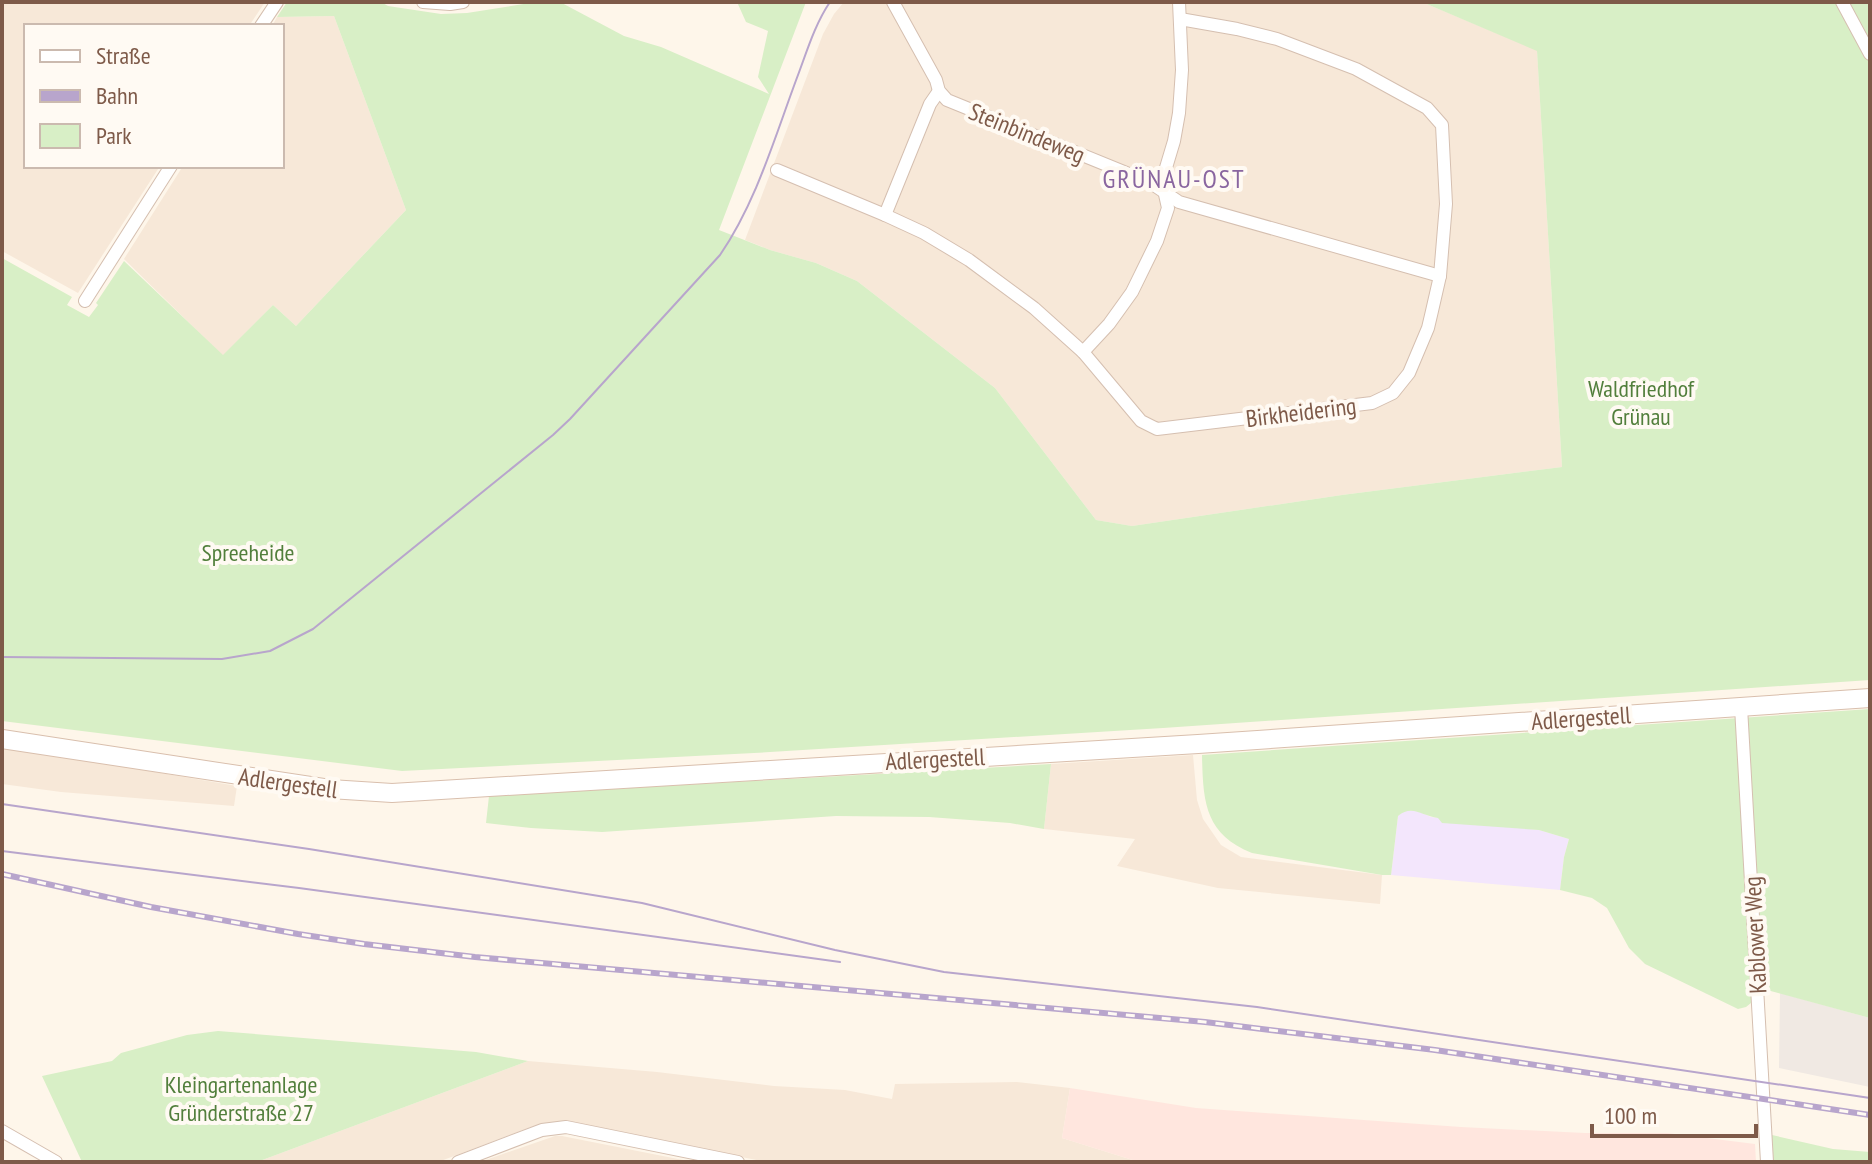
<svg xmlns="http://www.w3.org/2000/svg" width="1872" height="1164" font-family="'PT Sans Narrow',sans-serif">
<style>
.residential{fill:#f7e8d8}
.commercial{fill:#ffe6de}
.industrial{fill:#f0e9e3}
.education{fill:#f3e6fc}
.green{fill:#d8efc6}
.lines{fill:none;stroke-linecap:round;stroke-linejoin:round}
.minor-casing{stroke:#d5bfb0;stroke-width:14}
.secondary-casing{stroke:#d9bfad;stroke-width:20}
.minor{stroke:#fff;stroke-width:12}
.secondary{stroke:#fff;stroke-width:18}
.tram{stroke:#b8a5cc;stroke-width:2}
.rail-casing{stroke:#b8a5cc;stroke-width:6}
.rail{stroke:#fffaf3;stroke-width:3;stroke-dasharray:9;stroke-linecap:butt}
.labels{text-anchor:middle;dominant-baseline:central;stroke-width:8;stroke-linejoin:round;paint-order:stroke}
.street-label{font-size:24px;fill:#7e5a49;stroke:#fffaf3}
.park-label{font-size:24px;fill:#527f3c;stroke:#fffaf3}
.neighbourhood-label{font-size:26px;letter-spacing:2px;fill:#8a66a0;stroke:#fffaf3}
</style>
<rect width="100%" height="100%" fill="#fef6ea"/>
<g class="residential">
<polygon points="2,2 265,2 249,26 26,26 26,166 160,166 78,293 2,251"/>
<polygon points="844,2 1422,2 1537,50 1562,467 1342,495 1132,526 1096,520 995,388 857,281 816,263 770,250 745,240 823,34 834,14"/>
<polygon points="334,16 406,210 296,326 273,305 223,356 124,259 183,166 282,166 282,26 272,26 277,17"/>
<polygon points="2,746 237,786 234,806 61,792 2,784"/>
<polygon points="1193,755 1197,800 1203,819 1221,845 1241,857 1382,875 1380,904 1218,888 1117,866 1135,839 1044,829 1051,764"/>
<polygon points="528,1061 657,1072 774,1086 845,1090 892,1099 895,1084 1017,1082 1070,1088 1062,1138 1139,1162 767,1162 561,1121 531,1127 438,1162 257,1162"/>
<polygon points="555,1136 562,1136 693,1162 480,1162"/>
</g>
<polygon class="commercial" points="1070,1088 1196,1108 1461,1127 1585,1133 1667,1133 1755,1144 1756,1162 1139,1162 1062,1138"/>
<polygon class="industrial" points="1780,993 1870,1018 1870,1087 1779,1068"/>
<polygon class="education" points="1417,810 1431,817 1539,830 1569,839 1564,857 1560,890 1391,875 1398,816 1404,811"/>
<g class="green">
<polygon points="287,2 381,2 388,6 441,14 467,13 536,2 560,2 624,36 661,47 769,94 758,77 768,31 746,22 737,2 806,2 719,230 770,250 816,263 857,281 995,388 1096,520 1132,526 1342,495 1562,467 1537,51 1422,2 1870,2 1870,680 1163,728 754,753 402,771 2,721 2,258 72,297 67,305 89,317 98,305 96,303 124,261 223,355 273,305 296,326 406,210 334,16 277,17"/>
<path d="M1870,709V1018L1767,990L1746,1007L1738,1009L1645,964L1629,948L1607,908L1592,898L1560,890L1564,857L1569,839L1539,830L1442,823L1438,818C1422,816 1412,804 1398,816L1391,875H1382L1252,853C1204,834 1203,800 1202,755Z"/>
<polygon points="1051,764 1044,829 1010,823 929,817 836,816 602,832 531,828 486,823 489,796"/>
<polygon points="218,1031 476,1052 528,1061 257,1162 82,1162 42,1076 112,1061 121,1053 187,1035"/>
<polygon points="1772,1135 1833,1149 1870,1152 1870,1162 1773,1162"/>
</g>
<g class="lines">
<g class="minor-casing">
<g id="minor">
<polyline points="423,2 450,4 463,2"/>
<polyline points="893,2 936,80 939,91 947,100 1151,183 1179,202 1440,276"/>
<polyline points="1842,2 1870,54"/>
<polyline points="261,26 277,2"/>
<polyline points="777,170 885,215 924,233 969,260 1034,308 1083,352 1141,421 1157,429 1372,403 1393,393 1409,373 1428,328 1432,311 1440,276 1446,204 1442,125 1427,108 1356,69 1277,39 1237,29 1180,19"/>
<polyline points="885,215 930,104 939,91"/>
<polyline points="85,301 171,166"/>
<polyline points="1083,352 1109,324 1132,292 1157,241 1168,208 1162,181 1174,141 1179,113 1182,70 1179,2"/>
<polyline points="1741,707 1767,1162"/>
<polyline points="2,1131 56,1162"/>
<polyline points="458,1162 542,1130 566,1127 738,1162"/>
</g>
</g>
<g class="secondary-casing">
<polyline id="secondary" points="2,739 330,789 392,793 1198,744 1870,698"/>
</g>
<use href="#minor" class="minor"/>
<use href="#secondary" class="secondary"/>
<g class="tram">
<path d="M2,657L222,659L270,651L313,629L553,435L570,419L720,255C757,201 775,136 798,75C807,51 815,24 830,2"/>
<polyline points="2,804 309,849 642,903 835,950 944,972 1257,1007 1870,1098"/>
<polyline points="2,851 299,888 840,962"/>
</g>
<g class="rail-casing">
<polyline id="rail" points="2,874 151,907 298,934 364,944 475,957 1205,1022 1435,1050 1870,1115"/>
</g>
<use href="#rail" class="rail"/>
</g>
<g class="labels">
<g class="street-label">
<text transform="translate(1027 133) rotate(22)">Steinbindeweg</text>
<text transform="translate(1301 412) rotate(-7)">Birkheidering</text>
<text transform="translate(1581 718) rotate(-4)">Adlergestell</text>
<text transform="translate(935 759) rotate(-3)">Adlergestell</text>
<text transform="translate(288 783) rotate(8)">Adlergestell</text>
<text transform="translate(1755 935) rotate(-93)">Kablower Weg</text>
</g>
<g class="park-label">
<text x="1641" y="388">Waldfriedhof<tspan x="1641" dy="28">Grünau</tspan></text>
<text x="248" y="552">Spreeheide</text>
<text x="241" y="1084">Kleingartenanlage<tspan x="241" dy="28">Gründerstraße 27</tspan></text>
</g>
<g class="neighbourhood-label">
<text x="1174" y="178">GRÜNAU-OST</text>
</g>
</g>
<rect width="1872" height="1164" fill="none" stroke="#7e5a49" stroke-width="8"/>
<rect x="24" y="24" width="260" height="144" fill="#fffaf3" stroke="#cbbaaf" stroke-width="2"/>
<rect x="40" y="50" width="40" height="12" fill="#ffffff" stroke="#cbbaaf" stroke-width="2"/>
<text x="96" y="64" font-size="24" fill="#7e5a49">Straße</text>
<rect x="40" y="90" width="40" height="12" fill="#b8a5cc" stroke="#cbbaaf" stroke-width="2"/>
<text x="96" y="104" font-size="24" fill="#7e5a49">Bahn</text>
<rect x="40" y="124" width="40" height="24" fill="#d8efc6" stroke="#cbbaaf" stroke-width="2"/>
<text x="96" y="144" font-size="24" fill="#7e5a49">Park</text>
<path d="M1592 1124v12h164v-12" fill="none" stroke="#7e5a49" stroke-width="4"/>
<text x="1604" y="1124" font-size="24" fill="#7e5a49" stroke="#fffaf3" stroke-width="6" paint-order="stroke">100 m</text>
</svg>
